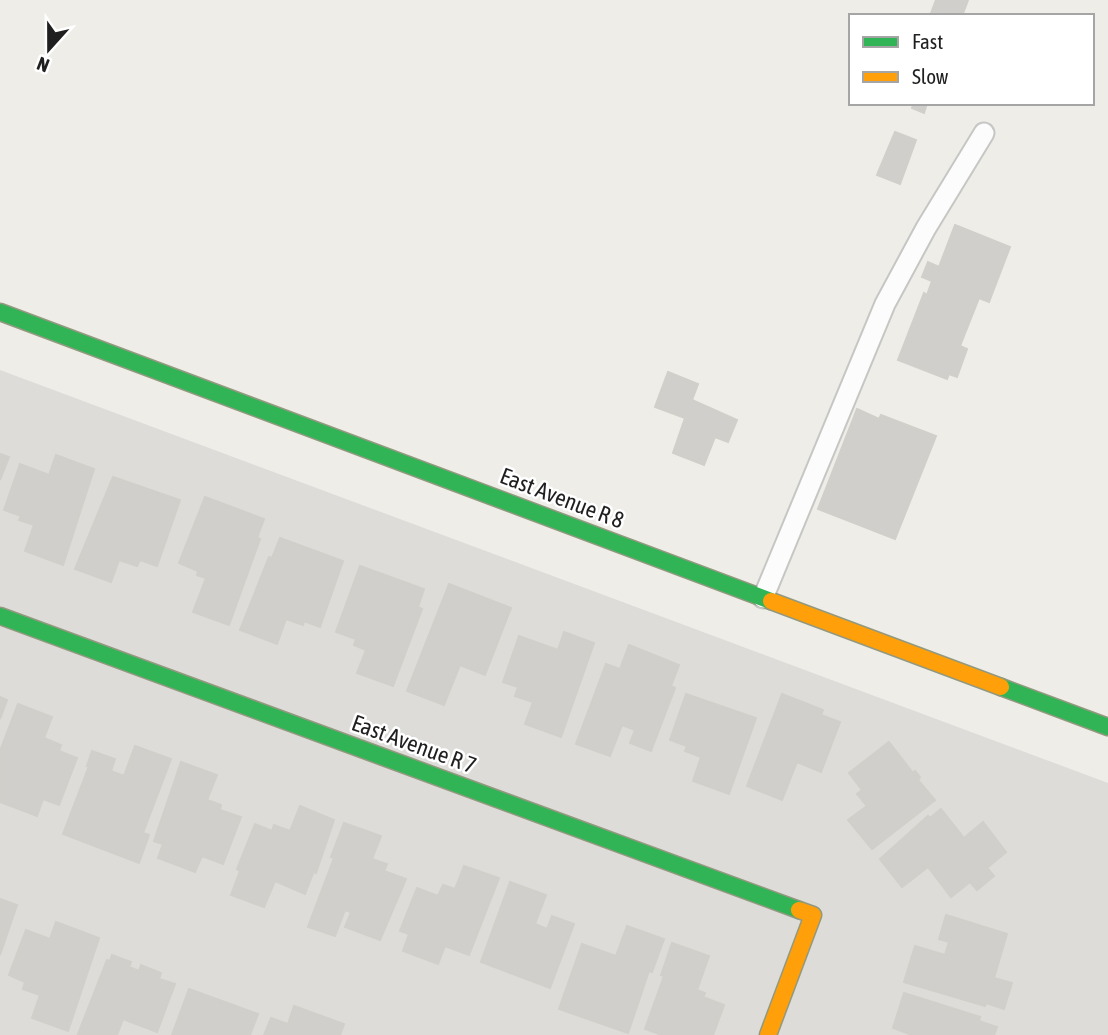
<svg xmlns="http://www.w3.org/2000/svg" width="1108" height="1035" font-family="'Asap Condensed',sans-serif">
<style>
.residential{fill:#dddcd9}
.building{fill:#d0cfcb;stroke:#d1cfc9;stroke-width:2}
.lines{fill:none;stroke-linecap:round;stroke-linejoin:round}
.lane-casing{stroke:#c6c6c4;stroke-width:23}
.fast-casing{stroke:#92997f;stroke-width:19}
.slow-casing{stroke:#92997f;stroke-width:19}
.lane{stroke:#fcfcfc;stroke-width:19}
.fast{stroke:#30b455;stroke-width:16}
.slow{stroke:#ff9f0a;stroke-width:16}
.labels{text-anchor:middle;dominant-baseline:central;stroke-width:5;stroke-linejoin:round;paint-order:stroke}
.street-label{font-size:23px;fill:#1f1f1f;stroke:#fff}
</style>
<rect width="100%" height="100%" fill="#eeede8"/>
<polygon class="residential" points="0,370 1108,783 1108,1035 0,1035"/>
<g class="building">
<polygon points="936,0 968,0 962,16 930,16"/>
<polygon points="914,103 927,103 924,113 912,108"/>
<polygon points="895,132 916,140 900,184 877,175"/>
<polygon points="955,225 1010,247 989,302 979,298 960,346 967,349 957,377 949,374 947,379 898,360 924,293 927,295 932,281 922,277 928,262 939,267"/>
<polygon points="668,372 698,384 692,400 737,420 728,442 715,437 704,465 673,453 685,418 655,407"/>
<polygon points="857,409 879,419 881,415 936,436 895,539 818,509"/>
<polygon points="0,454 9,457 0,480"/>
<polygon points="56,455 94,469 63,565 25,551 34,525 19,520 21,516 4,510 20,464 49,475"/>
<polygon points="113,477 180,500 157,566 140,560 137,566 119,560 111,582 75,569"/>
<polygon points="205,497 264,519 257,538 260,539 229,625 193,612 206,578 197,575 198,571 179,563"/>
<polygon points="280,538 343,561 320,627 304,621 303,625 286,619 277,644 240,630 269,557 272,558"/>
<polygon points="360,566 424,589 418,607 422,609 393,686 357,673 366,650 354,645 356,639 336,632"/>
<polygon points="449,584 511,608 485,675 460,665 444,705 407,691"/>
<polygon points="564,632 594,643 561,737 525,724 533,702 515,696 518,687 503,682 519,636 558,650"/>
<polygon points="629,645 679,665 671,686 675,688 651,751 630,743 635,730 622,725 610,756 576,744 606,664 620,669"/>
<polygon points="686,694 756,718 729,794 693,781 701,757 685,751 687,746 670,740"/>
<polygon points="782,694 823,710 821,715 840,722 821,772 797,762 782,800 747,786"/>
<polygon points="0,697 7,700 0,719"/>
<polygon points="18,704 52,717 44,738 61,745 59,751 77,758 59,805 43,799 37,816 0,802 0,751"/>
<polygon points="889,742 913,773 915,771 920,777 918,780 935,800 872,849 848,820 867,806 857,794 862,790 849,773"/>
<polygon points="135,746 171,759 143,833 149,835 139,863 63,834 89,766 87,766 92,751 115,759 111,771 124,776"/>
<polygon points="181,762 217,775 207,800 221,805 220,810 241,817 223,864 202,856 195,872 158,858 163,844 154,841"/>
<polygon points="300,806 334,820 316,873 314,871 305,894 275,881 264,907 231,895 240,871 237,869 255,824 272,831 274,825 290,831"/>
<polygon points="941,809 964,838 983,822 1006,852 987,868 994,876 977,890 970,882 951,897 928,867 902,887 880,859 928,816 930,818"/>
<polygon points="344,823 381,836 372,859 387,864 384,871 406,879 380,940 345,927 351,912 345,910 335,936 308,927 334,858 331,857"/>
<polygon points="464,866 499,878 469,955 445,946 438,964 403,951 409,934 400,931 417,888 438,896 443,885 455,889"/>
<polygon points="510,882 546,895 535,924 547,929 552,916 574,924 550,988 481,962"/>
<polygon points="0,899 17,905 0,955"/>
<polygon points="946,915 1007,934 994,978 1012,983 1004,1009 986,1003 985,1006 904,982 915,946 945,955 949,942 939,939"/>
<polygon points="56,922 99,938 68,1031 32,1018 40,995 23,989 25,982 9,975 26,930 50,939"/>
<polygon points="627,926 664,939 652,972 649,971 628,1033 559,1009 582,944 616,956"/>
<polygon points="672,943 709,956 697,990 705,993 703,997 724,1005 713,1035 662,1035 645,1029 664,976 661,975"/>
<polygon points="112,955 131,962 129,967 139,971 141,965 161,973 159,979 175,984 157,1032 123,1019 117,1035 78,1034 107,960 110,961"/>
<polygon points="189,989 258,1014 250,1035 172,1035"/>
<polygon points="904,993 980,1017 979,1021 997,1027 994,1035 912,1035 893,1028"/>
<polygon points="294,1006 344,1024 340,1035 264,1035 271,1018 288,1024"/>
</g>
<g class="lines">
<g class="lane-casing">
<polyline id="lane" points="763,598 885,304 926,228 984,133"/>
</g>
<g class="fast-casing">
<g id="fast">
<polyline points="0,312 771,601"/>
<polyline points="0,616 799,910"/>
<polyline points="1001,687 1108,727"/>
</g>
</g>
<g class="slow-casing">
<g id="slow">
<polyline points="771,601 1001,687"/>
<polyline points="768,1035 813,915 799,910"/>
</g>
</g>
<use href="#lane" class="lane"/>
<use href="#fast" class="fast"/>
<use href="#slow" class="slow"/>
</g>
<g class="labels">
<g class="street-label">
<text transform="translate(562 498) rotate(21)">East Avenue R 8</text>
<text transform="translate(414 744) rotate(20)">East Avenue R 7</text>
</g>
</g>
<rect x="849" y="14" width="245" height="91" fill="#ffffff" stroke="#a5a5a5" stroke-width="2"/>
<rect x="863" y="37" width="35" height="10" fill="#30b455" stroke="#a5a5a5" stroke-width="2"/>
<text x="912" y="49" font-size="21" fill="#1f1f1f">Fast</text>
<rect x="863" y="72" width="35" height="10" fill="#ff9f0a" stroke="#a5a5a5" stroke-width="2"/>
<text x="912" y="84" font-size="21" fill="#1f1f1f">Slow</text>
<g transform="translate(49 49) rotate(201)" stroke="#ffffff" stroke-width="5" paint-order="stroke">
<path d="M0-5L12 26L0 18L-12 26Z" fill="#1f1f1f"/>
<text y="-10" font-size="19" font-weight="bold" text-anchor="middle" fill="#1f1f1f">N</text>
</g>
</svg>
